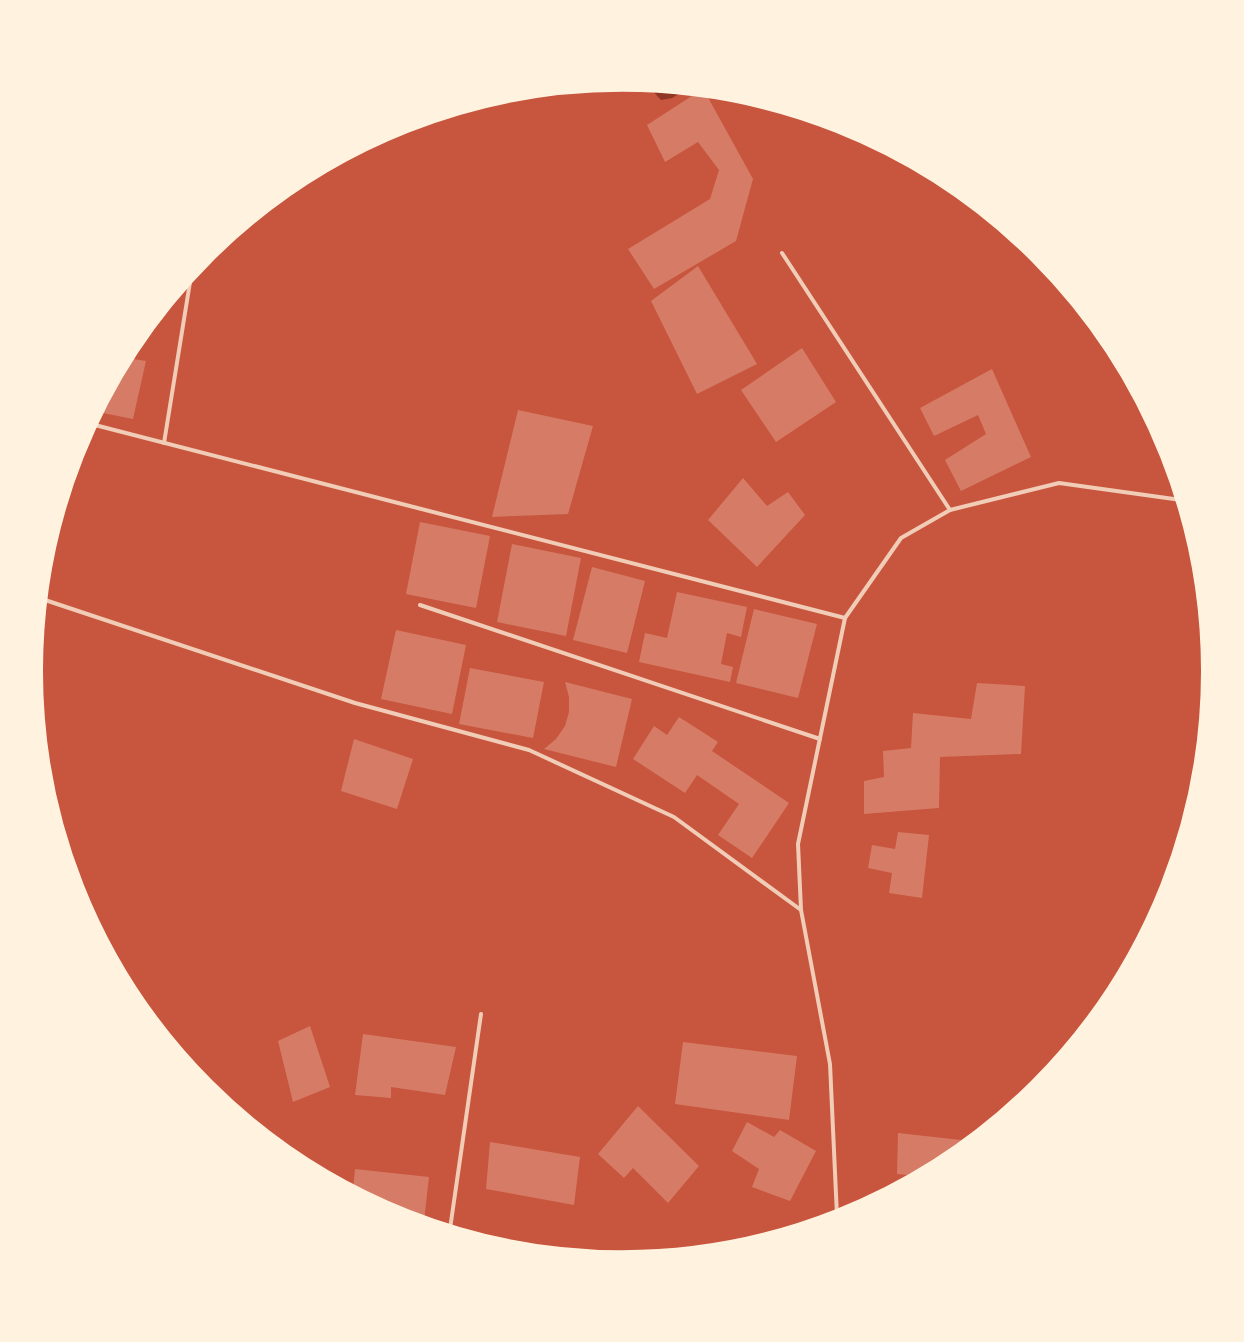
<svg xmlns="http://www.w3.org/2000/svg" width="1244" height="1342" font-family="'Open Sans',sans-serif">
<style>
.water{fill:#8f3625}
.building{fill:#d67c66}
.lines{fill:none;stroke-linecap:round;stroke-linejoin:round}
.minor{stroke:#f1ccb7;stroke-width:4}
.rim{fill:none;stroke:#fff3e0;stroke-width:2}
</style>
<rect width="100%" height="100%" fill="#c8553d"/>
<polygon class="water" points="649,87 684,90 684,91 672,98 661,100"/>
<g class="building">
<polygon points="698,92 705,92 753,179 736,241 654,289 628,249 710,199 719,170 698,142 665,162 647,125"/>
<polygon points="698,266 757,364 697,394 651,301"/>
<polygon points="802,348 836,402 776,442 741,390"/>
<polygon points="127,358 146,361 133,419 98,412"/>
<polygon points="992,369 1031,457 961,491 945,460 986,434 978,415 934,436 920,408"/>
<polygon points="518,410 593,426 568,514 492,517"/>
<polygon points="743,478 767,506 788,492 805,515 757,567 708,520"/>
<polygon points="420,522 490,536 476,608 406,594"/>
<polygon points="512,544 581,558 566,636 497,622"/>
<polygon points="592,567 645,581 627,653 573,640"/>
<polygon points="677,592 747,607 741,637 727,633 721,664 733,667 730,682 639,662 645,633 667,638"/>
<polygon points="754,609 817,624 798,698 736,683"/>
<polygon points="396,630 466,645 452,714 381,699"/>
<polygon points="470,668 544,682 533,738 459,724"/>
<polygon points="565,682 632,699 616,767 544,749 556,739 565,726 569,712 569,697"/>
<polygon points="977,683 1025,686 1021,754 940,757 939,808 864,814 864,781 884,777 883,751 911,748 913,713 971,719"/>
<polygon points="679,717 718,742 712,751 789,803 752,858 718,835 739,804 697,775 685,793 633,759 654,726 667,735"/>
<polygon points="354,739 413,759 397,809 341,791"/>
<polygon points="898,832 929,835 922,898 889,893 892,873 868,868 872,845 895,849"/>
<polygon points="310,1026 330,1087 293,1102 278,1041"/>
<polygon points="363,1034 456,1047 445,1095 391,1087 391,1098 355,1095"/>
<polygon points="683,1042 797,1056 789,1120 675,1104"/>
<polygon points="638,1106 699,1166 668,1203 633,1168 624,1178 598,1154"/>
<polygon points="747,1122 774,1137 780,1130 816,1151 790,1201 752,1187 759,1169 732,1151"/>
<polygon points="898,1133 970,1141 948,1159 917,1176 897,1174"/>
<polygon points="490,1142 580,1157 574,1205 486,1189"/>
<polygon points="355,1169 429,1177 424,1221 397,1213 353,1190"/>
<polygon points="481,1237 573,1252 573,1253 507,1247 480,1238"/>
</g>
<g class="lines">
<g class="minor">
<polyline points="782,253 950,510"/>
<polyline points="91,424 845,618"/>
<polyline points="164,443 191,276"/>
<polyline points="42,599 355,703 529,750 674,817 801,910"/>
<polyline points="420,605 820,739"/>
<polyline points="837,1216 830,1064 801,910 798,844 845,618 901,538 950,510 1059,483 1181,500"/>
<polyline points="450,1229 481,1014"/>
</g>
</g>
<path d="M0 0H1244V1342H0ZM42 671a580 580 0 1 1 1160 0a580 580 0 1 1-1160 0Z" fill="#fff3e0" fill-rule="evenodd"/>
<path class="rim" d="M42 671a580 580 0 1 1 1160 0a580 580 0 1 1-1160 0Z"/>
</svg>
